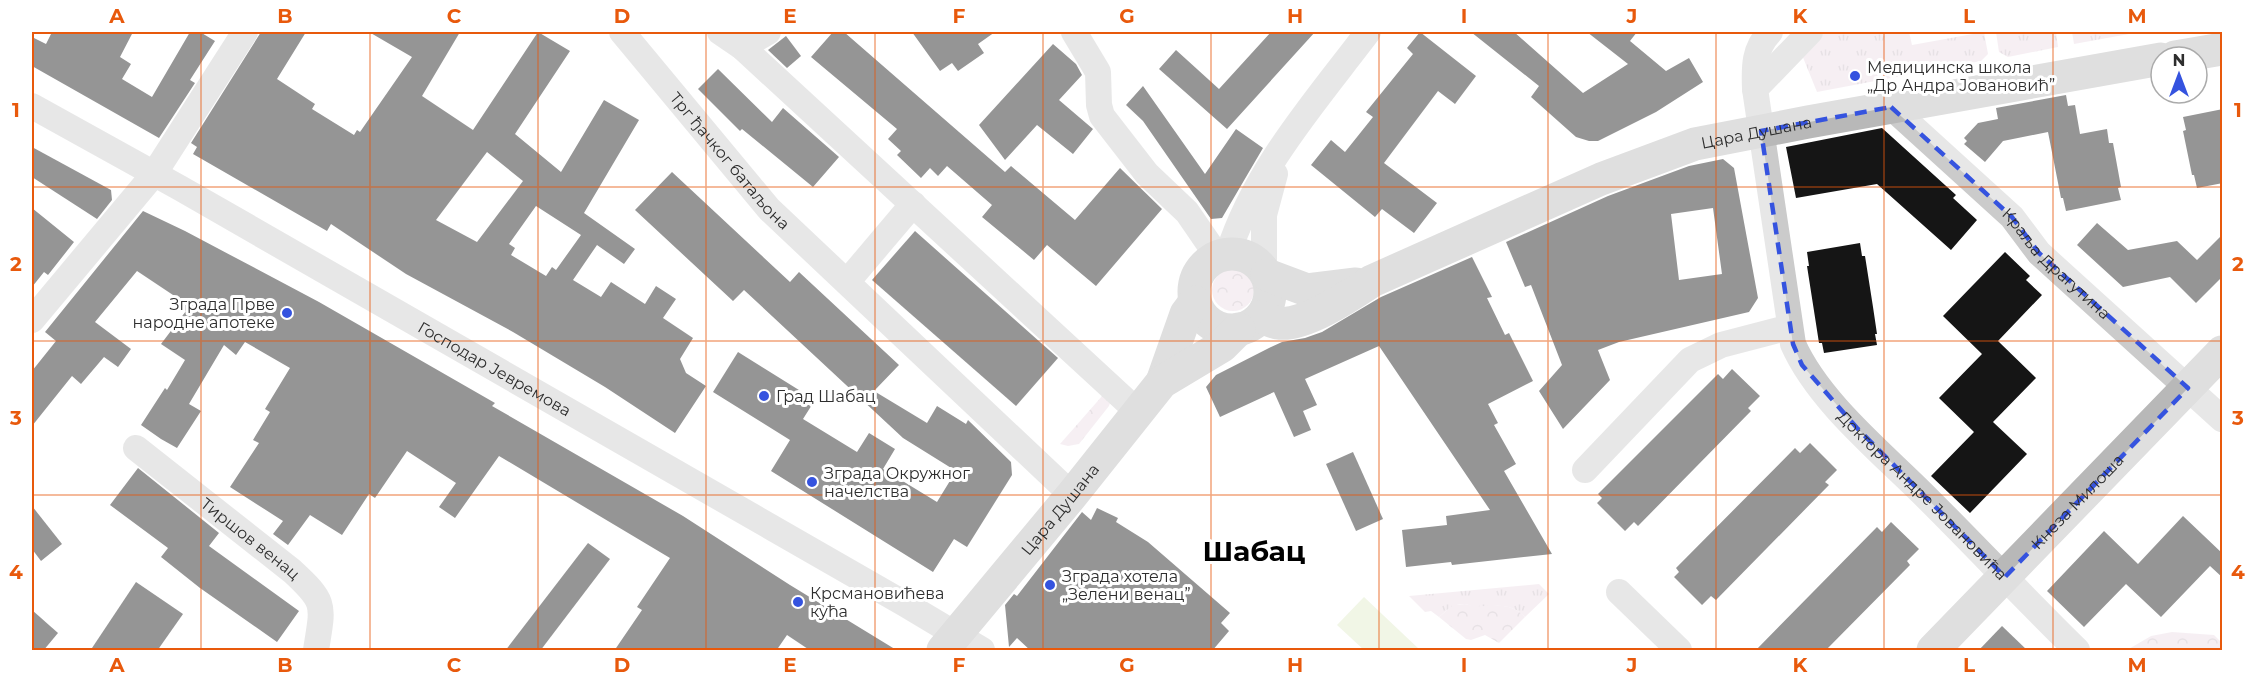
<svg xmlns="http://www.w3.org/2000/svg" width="2254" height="682" font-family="Montserrat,sans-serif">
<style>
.grass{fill:url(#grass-tufts)}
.forest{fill:url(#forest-crowns)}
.water{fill:#e0eac8}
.building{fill:#151515;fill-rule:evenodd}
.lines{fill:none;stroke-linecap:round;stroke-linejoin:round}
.street{stroke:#cbcbcb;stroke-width:26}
.secondary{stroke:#b8b8b8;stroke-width:33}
.marked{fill:none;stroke:#3553df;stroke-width:4.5;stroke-dasharray:12 8;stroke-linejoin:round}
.grid{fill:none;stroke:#e8590c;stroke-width:1.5;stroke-opacity:0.55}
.poi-dot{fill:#3553df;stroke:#fff;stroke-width:2}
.labels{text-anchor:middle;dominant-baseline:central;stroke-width:6;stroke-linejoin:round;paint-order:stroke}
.poi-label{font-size:16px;fill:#2e2e2e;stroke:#fff;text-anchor:start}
.street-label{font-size:16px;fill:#2e2e2e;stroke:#fff}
.town-label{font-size:28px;font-weight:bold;fill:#000;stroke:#fff}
.neatline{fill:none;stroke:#e8590c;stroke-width:2}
.grid-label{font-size:20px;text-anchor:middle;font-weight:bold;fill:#e8590c}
</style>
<defs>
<pattern id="grass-tufts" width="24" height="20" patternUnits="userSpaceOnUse" patternTransform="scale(1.5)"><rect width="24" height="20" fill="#ebdce5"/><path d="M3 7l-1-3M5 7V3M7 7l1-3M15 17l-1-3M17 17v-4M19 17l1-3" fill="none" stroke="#cabdc5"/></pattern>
<pattern id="forest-crowns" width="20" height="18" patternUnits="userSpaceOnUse" patternTransform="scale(1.5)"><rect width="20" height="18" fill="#ebdce5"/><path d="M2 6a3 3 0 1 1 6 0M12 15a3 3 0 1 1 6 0" fill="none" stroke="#cabdc5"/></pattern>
</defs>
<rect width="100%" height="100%" fill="#fff"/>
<g class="grass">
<polygon points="1825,32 1909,32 1912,45 1984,32 1988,54 1981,61 1817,92 1802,55"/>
<polygon points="1996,32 2056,32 2058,47 2008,57 1999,52"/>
<polygon points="2072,32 2140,32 2074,44"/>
<path d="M1539,584L1549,594L1525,617C1510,603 1497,605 1479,608C1474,608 1470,605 1465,604C1454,603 1447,610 1439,617L1431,611L1425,612L1409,596Z"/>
</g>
<g class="forest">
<circle cx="1233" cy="290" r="21"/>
<polygon points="1103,395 1110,403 1109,406 1079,444 1068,446 1060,444"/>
<path d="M1465,604C1488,611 1504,597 1525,617L1499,643L1485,635L1471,640L1466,639L1439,617L1453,605Z"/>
<polygon points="2172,632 2214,635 2222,643 2222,650 2127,650 2151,636"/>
</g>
<polygon class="water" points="1364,597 1420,650 1364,650 1337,625"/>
<g class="building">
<polygon points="52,32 133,32 120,57 131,64 122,79 152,97 190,32 200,32 215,41 190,80 195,83 159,138 32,66 32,37 46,44"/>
<path d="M261,32H306L277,79L315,104L312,109L354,135L357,130L360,132L412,57L369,32H460L422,96L473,130L538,32L570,51L515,134L561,172L604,100L639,120L584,213L635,249L624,264L597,245L573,280L601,297L611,282L645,304L656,286L676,299L663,318L693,338L680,359L686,373L706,386L675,433L605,387L513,332L406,274L331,224L327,231L193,154L197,147L191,143ZM487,152L523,181L477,242L436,220ZM536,206L581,235L556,270L552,267L546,276L511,255L515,248L509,244Z"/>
<polygon points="833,32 844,32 1005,172 1011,166 1075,220 1120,168 1162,209 1096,286 1047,245 1034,260 982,217 992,205 947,166 938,176 930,168 921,178 897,155 901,151 888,139 897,129 811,57"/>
<polygon points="912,32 995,32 978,44 984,53 958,71 952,63 940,71"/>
<polygon points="1271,32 1315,32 1227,129 1159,69 1176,50 1219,89"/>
<polygon points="1420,32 1476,76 1455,104 1438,91 1384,163 1437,203 1414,233 1382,209 1375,217 1311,165 1331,140 1345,152 1373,117 1366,112 1413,54 1407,48"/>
<polygon points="1471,32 1514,32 1583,93 1628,64 1587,32 1637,32 1630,41 1666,71 1689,58 1703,82 1656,112 1598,141 1589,141 1576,137 1531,97 1539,86"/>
<polygon points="786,36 801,56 787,68 768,50"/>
<polygon points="1053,44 1076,64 1082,75 1059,100 1093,129 1073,154 1037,125 1005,160 979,125"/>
<polygon points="718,69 772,122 783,108 839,157 813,187 742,129 740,131 698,89"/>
<polygon points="1143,86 1205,174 1236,129 1263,148 1222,218 1211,219 1143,121 1126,105"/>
<polygon points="2066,95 2068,106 2075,105 2080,134 2107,129 2109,143 2113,143 2121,187 2118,188 2121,200 2066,211 2063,198 2061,198 2048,132 2003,141 1985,162 1964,144 1967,141 1964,138 1978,123 1998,119 1996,108"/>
<polygon points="2223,109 2223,183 2197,188 2194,175 2192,175 2183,131 2186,130 2183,117"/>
<polygon points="1882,128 1956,195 1953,198 1977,220 1951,250 1877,184 1796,198 1786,147"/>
<polygon points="32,147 111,190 112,200 97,219 32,177"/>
<path d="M1723,159L1734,168L1758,298L1749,312L1619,342L1598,350L1610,380L1563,429L1539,391L1562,365L1531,285L1525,287L1506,242L1608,196L1689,166ZM1713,208L1722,274L1679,280L1671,214Z"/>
<polygon points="672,172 790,282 799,272 899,365 874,391 927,423 937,406 966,424 968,420 1011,462 1012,475 967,547 954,539 933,572 771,471 790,440 713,392 738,352 815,400 803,419 857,452 869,433 895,449 883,469 937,502 956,471 903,438 744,290 733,301 635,210"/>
<polygon points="32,208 74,242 48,275 44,272 32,287"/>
<polygon points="143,211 185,231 319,302 495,403 492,406 683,516 790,585 898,651 811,651 787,635 776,651 614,651 642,610 637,607 670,558 499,456 455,518 439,507 456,483 407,451 375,498 369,494 342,535 310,515 288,545 273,534 283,521 230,487 259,443 253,440 270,412 265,409 290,368 245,342 236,355 224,345 189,404 201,411 177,448 161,439 141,425 165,388 167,390 185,360 161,344 186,311 178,305 182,301 137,271 95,322 131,349 118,367 104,357 81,384 72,376 32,426 32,371 56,341 45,332"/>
<polygon points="2097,223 2128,250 2177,241 2197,260 2223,234 2223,276 2196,303 2170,277 2123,287 2077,245"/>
<polygon points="915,231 1058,358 1016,406 872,280"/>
<polygon points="1860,243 1862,256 1865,256 1873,307 1877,334 1875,334 1877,345 1824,353 1822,343 1819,343 1807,266 1809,266 1807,252"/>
<polygon points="2005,252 2030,276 2026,280 2042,295 1998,341 2036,378 1993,422 2027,454 1970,513 1931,476 1974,432 1939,398 1982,354 1943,316"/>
<polygon points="1472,257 1492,297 1487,298 1505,335 1509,333 1533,381 1488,404 1498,423 1494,425 1516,464 1504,471 1552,554 1452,565 1451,562 1406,567 1402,530 1447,525 1446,516 1490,510 1379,346 1305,379 1317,405 1303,411 1311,430 1294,437 1274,392 1220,417 1206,387 1216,375 1269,348 1282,342 1305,338 1322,332 1381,297"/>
<polygon points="1732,369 1760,396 1748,408 1751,411 1638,526 1634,522 1625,531 1597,503 1602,498 1598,494 1718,374 1723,379"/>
<polygon points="1810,443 1837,470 1825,482 1829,485 1716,600 1711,596 1702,605 1674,577 1679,572 1676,568 1795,448 1800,453"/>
<polygon points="1353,452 1383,519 1356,531 1326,464"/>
<polygon points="138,468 219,533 209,546 299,611 277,642 200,588 161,557 168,548 110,505"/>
<polygon points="32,506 62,544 41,561 32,549"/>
<polygon points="1097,508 1118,518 1116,522 1148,542 1230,613 1221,623 1229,631 1212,651 1031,651 1017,638 1009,647 1005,605 1014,594 1017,596 1082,512 1091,520"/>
<polygon points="2183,516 2223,554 2223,578 2210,566 2161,617 2126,584 2084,627 2047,591 2104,531 2138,564"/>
<polygon points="1891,522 1919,549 1907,561 1910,565 1825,651 1755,651 1877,527 1882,532"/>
<polygon points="588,543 610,559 540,651 505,651"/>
<polygon points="136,582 183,614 157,651 90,651"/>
<polygon points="32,610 58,633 43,651 32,651"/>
<polygon points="2002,626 2028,651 1978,651"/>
</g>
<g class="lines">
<g class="street">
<path id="s1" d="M622,32L769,209L1072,495"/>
<polyline points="720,32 742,47 1137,411"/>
<polyline points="1074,32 1098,72 1099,105 1102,116 1147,174 1187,212 1218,257"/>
<path id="s2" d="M1770,32C1754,49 1754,66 1755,89L1793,344C1819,403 1885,455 1930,501C1979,550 2027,601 2077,650"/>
<polyline points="742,47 768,32"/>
<polyline points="1755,89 1810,32"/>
<path id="s3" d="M32,106L180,188L905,604L982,650"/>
<path id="s4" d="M1891,107L2012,217L2039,253L2222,419"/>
<path d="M1228,254C1255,169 1315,102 1368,32"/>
<polyline points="1264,270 1264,215 1275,174"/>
<polyline points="847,282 913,204"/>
<polyline points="32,320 154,174 245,32"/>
<path id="s5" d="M136,448L292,571C327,603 323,605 316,650"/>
<polyline points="1585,470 1690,360 1721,345 1790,327"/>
<polyline points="1619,592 1679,650"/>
</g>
<g class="secondary">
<polyline points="2175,57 2222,49"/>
<circle cx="1232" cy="292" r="38"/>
<polyline points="1267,275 1307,290 1356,284"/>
<path id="s6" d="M1261,317C1266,319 1273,322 1278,323C1304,327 1351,295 1372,281L1601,179L1695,144L1808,122L2161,59"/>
<polyline points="1162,382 1186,314 1195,302"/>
<path id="s7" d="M943,650L1072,495L1162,382L1222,346L1239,329"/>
<path id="s8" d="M1933,650L2222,352"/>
</g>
</g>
<path d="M0 0H2254V682H0ZM1891,107L2012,217L2039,253L2188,388L2005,577L1857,428L1802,365L1793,344L1761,131Z" fill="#fff" fill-opacity=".55" fill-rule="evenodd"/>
<path class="marked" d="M1891,107L2012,217L2039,253L2188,388L2005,577L1857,428L1802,365L1793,344L1761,131Z"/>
<path class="grid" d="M201,32V650M370,32V650M538,32V650M706,32V650M875,32V650M1043,32V650M1211,32V650M1379,32V650M1548,32V650M1716,32V650M1884,32V650M2053,32V650M32,187H2222M32,341H2222M32,495H2222"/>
<g class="poi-dot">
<circle cx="1855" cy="76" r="6"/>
<circle cx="287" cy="313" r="6"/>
<circle cx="764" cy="396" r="6"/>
<circle cx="812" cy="482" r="6"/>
<circle cx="1050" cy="585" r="6"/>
<circle cx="798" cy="602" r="6"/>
</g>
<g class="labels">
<g class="poi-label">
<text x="1867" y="67">Медицинска школа<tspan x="1867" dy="18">„Др Андра Јовановић”</tspan></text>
<text x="275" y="304" text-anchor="end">Зграда Прве<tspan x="275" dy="18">народне апотеке</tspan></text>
<text x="776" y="396">Град Шабац</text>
<text x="824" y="473">Зграда Окружног<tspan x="824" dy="18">начелства</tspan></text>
<text x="1062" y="576">Зграда хотела<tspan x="1062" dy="18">„Зелени венац”</tspan></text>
<text x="810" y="593">Крсмановићева<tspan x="810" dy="18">кућа</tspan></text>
</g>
<g class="street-label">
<text stroke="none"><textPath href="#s6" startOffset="536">Цара Душана</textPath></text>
<text stroke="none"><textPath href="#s1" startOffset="168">Трг ђачког батаљона</textPath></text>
<text stroke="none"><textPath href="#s4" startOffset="228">Краља Драгутина</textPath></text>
<text stroke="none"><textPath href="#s3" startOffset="532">Господар Јевремова</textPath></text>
<text stroke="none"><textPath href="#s2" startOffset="519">Доктора Андре Јовановића</textPath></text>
<text stroke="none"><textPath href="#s8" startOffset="207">Кнеза Милоша</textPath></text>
<text stroke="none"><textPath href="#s7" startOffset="183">Цара Душана</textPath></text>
<text stroke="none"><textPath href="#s5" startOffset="146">Тиршов венац</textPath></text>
</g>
<g class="town-label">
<text x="1254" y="551">Шабац</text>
</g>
</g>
<rect width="2254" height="682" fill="none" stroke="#ffffff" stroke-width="66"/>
<g transform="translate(2179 75)"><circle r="28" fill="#ffffff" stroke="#ababab" stroke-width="1.5"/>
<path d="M0-4.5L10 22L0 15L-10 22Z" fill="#3553df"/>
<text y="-9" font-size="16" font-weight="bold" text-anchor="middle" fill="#2e2e2e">N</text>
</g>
<rect x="33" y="33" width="2188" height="616" class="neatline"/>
<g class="grid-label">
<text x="117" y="23">A</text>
<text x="285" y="23">B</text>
<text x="454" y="23">C</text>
<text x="622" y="23">D</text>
<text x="790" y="23">E</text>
<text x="959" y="23">F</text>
<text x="1127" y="23">G</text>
<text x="1295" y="23">H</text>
<text x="1464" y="23">I</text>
<text x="1632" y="23">J</text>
<text x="1800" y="23">K</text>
<text x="1969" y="23">L</text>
<text x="2137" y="23">M</text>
<text x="16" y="117">1</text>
<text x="2238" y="117">1</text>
<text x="16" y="271">2</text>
<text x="2238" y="271">2</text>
<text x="16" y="425">3</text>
<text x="2238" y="425">3</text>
<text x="16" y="579">4</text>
<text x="2238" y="579">4</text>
<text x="117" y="672">A</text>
<text x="285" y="672">B</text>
<text x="454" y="672">C</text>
<text x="622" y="672">D</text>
<text x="790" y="672">E</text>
<text x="959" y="672">F</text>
<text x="1127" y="672">G</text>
<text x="1295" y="672">H</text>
<text x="1464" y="672">I</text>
<text x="1632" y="672">J</text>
<text x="1800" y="672">K</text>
<text x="1969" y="672">L</text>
<text x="2137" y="672">M</text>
</g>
</svg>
